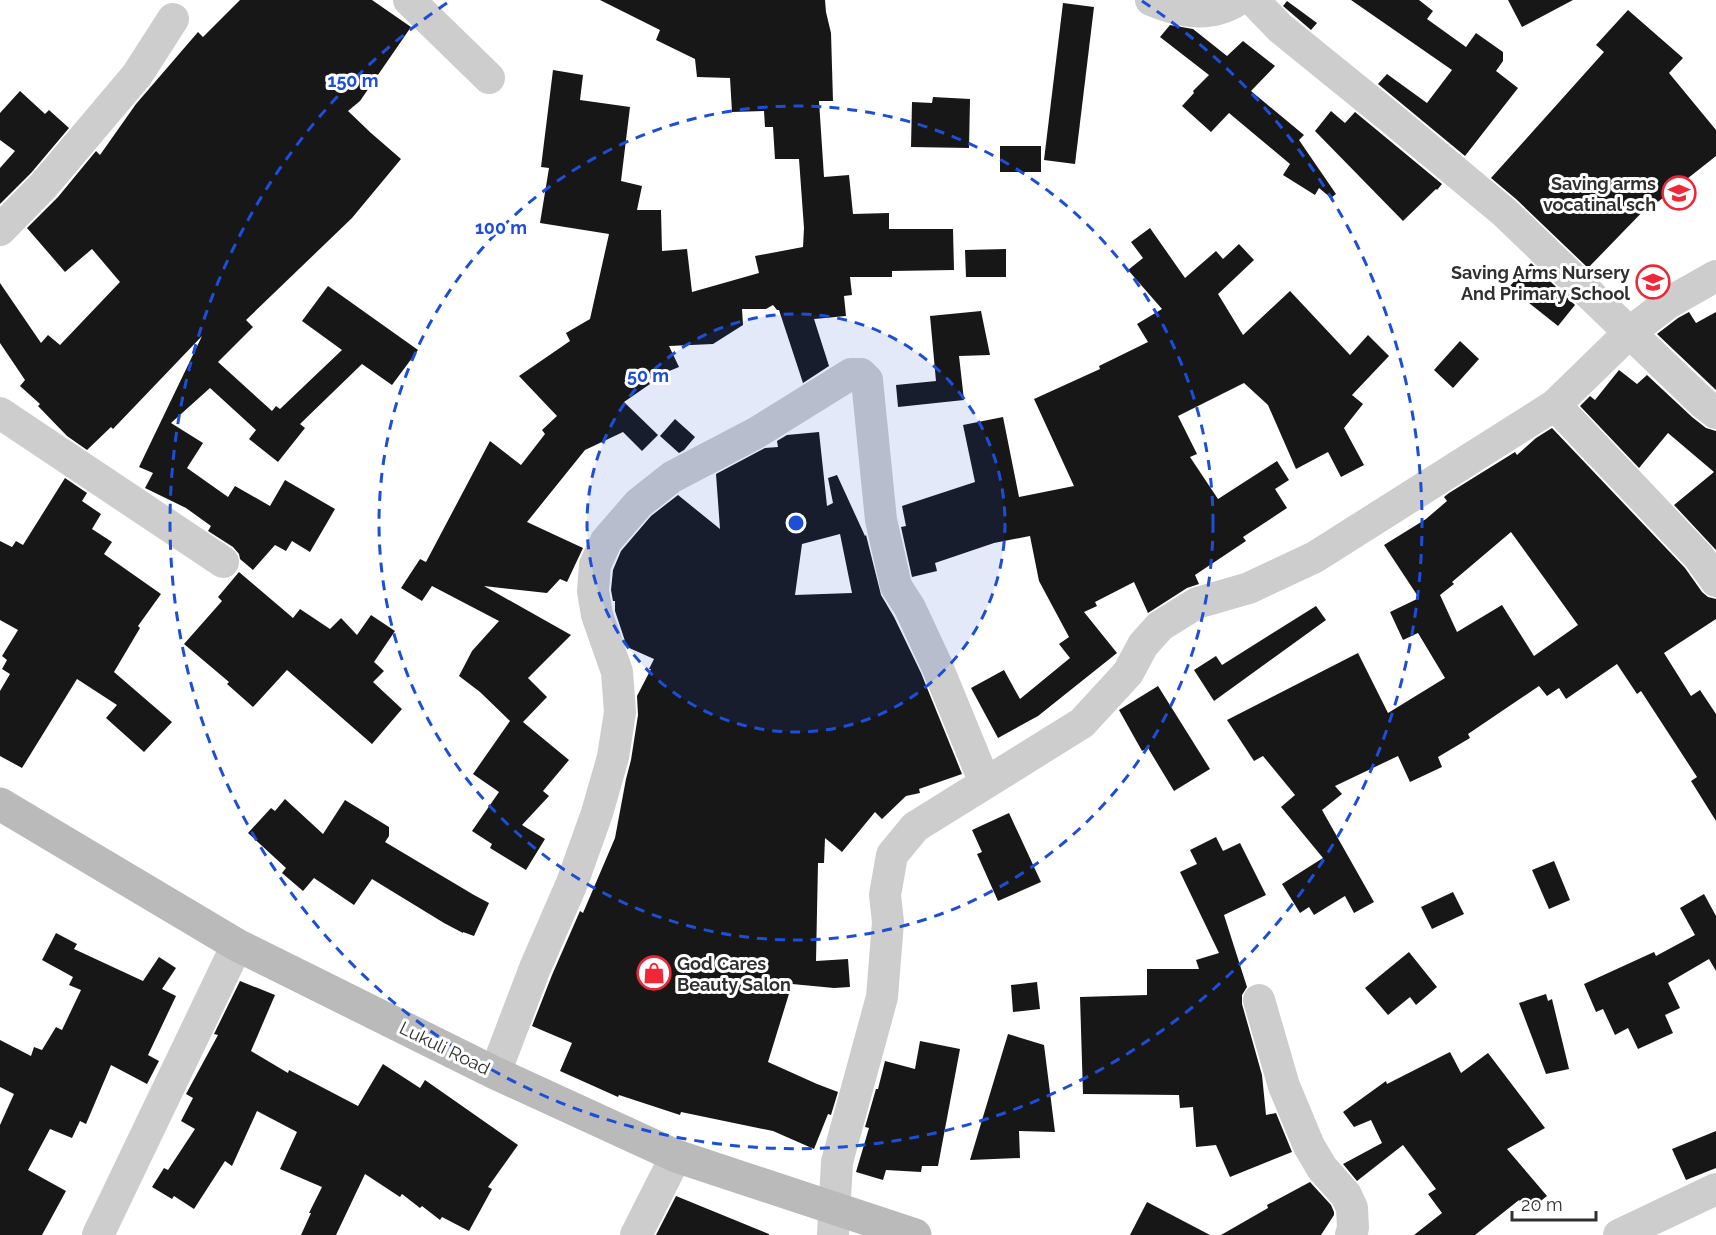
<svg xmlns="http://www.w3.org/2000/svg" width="1716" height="1235" font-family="Raleway,sans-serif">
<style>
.building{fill:#171717;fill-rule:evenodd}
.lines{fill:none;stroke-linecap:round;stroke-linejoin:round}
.street{stroke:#cdcdcd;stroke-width:32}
.secondary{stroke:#bababa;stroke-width:33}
.ring{fill:none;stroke:#1d4ed8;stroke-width:3;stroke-dasharray:10 8}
.labels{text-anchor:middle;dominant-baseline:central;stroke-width:6;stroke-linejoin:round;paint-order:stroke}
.poi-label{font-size:18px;font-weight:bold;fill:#303030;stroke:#fff;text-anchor:end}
.street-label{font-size:18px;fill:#303030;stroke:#fff}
.centre{fill:#1d4ed8;stroke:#fff;stroke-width:3}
.ring-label{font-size:18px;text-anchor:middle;font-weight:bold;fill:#1d4ed8;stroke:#fff;stroke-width:6;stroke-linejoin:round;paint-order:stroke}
</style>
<rect width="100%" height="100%" fill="#fff"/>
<g class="building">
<polygon points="240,0 372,0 411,27 360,101 348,111 371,133 401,159 352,218 246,320 253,327 218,362 272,411 276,406 280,409 342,350 302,321 328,286 418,350 392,385 362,364 300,424 305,428 278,462 249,439 256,430 210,388 171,423 203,443 187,468 228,497 235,486 270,506 285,480 335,509 310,552 292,541 286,551 275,545 253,570 240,559 239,554 233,547 208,531 211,526 186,508 145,488 153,473 139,467 202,336 113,429 111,427 87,450 67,436 38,406 40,404 20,386 25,380 0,343 0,283 41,343 48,335 60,345 120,282 92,249 65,272 27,228 58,197 96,151 100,155 136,104 198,32 203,37"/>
<polygon points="600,0 825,0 826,12 831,33 833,101 819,101 824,177 849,175 853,214 889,213 889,229 953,229 954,270 892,271 892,277 850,277 852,295 844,296 846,316 814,319 829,366 803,383 779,310 777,310 773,305 766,309 742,309 743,325 713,344 669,346 679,367 647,380 650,384 624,402 658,435 642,451 623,432 585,450 527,522 583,548 567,582 560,579 547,593 484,586 571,635 528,678 547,697 523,722 569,760 543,791 549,796 522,825 545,839 526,870 490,848 492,844 472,831 499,792 473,774 510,721 480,692 459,676 472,651 499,621 432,586 422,601 401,588 420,559 426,562 490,441 521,465 545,434 542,430 557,416 519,376 570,341 566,333 590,319 609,234 540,223 549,168 541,167 553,70 583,75 580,100 630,107 621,181 642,186 637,210 661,210 662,251 687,249 692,292 759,273 755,256 803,247 804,228 799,159 775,159 773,127 765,127 764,111 732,112 730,78 697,77 695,59 656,40 660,30"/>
<polygon points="1351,0 1419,0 1433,11 1427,19 1466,47 1476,33 1503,52 1503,61 1496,71 1518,88 1465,156 1378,84 1387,74 1427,103 1452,70"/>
<polygon points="1508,0 1573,0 1522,27"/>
<polygon points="1287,1 1317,23 1311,30 1283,6"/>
<polygon points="1063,3 1094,7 1075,164 1044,160"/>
<polygon points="1628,10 1683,58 1669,73 1716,130 1716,156 1654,205 1652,202 1588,268 1516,199 1491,178 1604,52 1596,45"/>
<polygon points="1170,25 1193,29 1227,56 1243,41 1275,66 1251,91 1304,135 1299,140 1336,194 1331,198 1319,188 1315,195 1283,175 1290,164 1229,113 1211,132 1182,106 1194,93 1193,91 1209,75 1160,37"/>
<polygon points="20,91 45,114 49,110 69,128 31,173 0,204 0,168 15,151 0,140 0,113"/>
<polygon points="933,97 970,99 969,148 911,147 912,102 932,103"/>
<polygon points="1331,111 1345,123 1355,112 1442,184 1437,190 1436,189 1403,221 1315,131"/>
<rect x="1000" y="146" width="41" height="26"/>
<polygon points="1150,228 1185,278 1216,251 1223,259 1239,244 1254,260 1218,294 1243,335 1290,291 1350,355 1368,335 1389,356 1352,395 1363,404 1344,428 1364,465 1341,477 1328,452 1296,469 1268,405 1244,383 1178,416 1197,454 1190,457 1218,499 1277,461 1289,480 1275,489 1287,508 1243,537 1246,541 1195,575 1199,584 1187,588 1148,613 1134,582 1095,602 1097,606 1084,612 1117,653 1038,716 998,738 971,688 1004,670 1020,699 1070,658 1059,644 1069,637 1039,581 1030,536 994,543 935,563 937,571 912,577 901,527 906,526 902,506 975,482 963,425 1003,417 1019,497 1074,486 1034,399 1100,369 1099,366 1148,342 1137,324 1162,309 1128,270 1143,258 1131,242"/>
<polygon points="1006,249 1006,277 966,277 965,250"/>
<polygon points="1531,263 1575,305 1558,326 1509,287"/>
<polygon points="981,311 990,355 959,356 964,400 898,407 896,385 936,381 930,316"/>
<polygon points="1689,312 1696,323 1716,312 1716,390 1657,334 1678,318"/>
<polygon points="1460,341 1479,359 1453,388 1434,370"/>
<polygon points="1619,370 1637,384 1647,375 1692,417 1706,428 1716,431 1716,550 1674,505 1714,472 1668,433 1639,468 1580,406 1590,396 1595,400"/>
<polygon points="675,419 695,437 684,450 679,453 660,436"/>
<path d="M1552,428L1685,568L1702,592L1708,597L1716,599V619L1664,653L1691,696L1700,690L1716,714V821L1691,781L1697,777L1641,691L1637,694L1617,664L1566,699L1559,688L1547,696L1539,686L1468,734L1470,738L1438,757L1442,767L1410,782L1398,756L1335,786L1342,794L1322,810L1374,902L1354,913L1345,896L1314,915L1309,907L1300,913L1282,884L1323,858L1281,807L1295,795L1263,756L1254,761L1227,720L1358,653L1388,713L1445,678L1418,633L1403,640L1390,612L1419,598L1384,545L1426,519L1447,501L1444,497L1449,493L1515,452L1517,455L1536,438ZM1511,532L1578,625L1534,656L1502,605L1457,632L1440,595L1454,584L1452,582Z"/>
<path d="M819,432L827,506L833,503L828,478L837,475L865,536L866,535L881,595L894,617L921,673L962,774L919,789L920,793L906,796L882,819L875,812L842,852L825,838L824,863H818L816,961L848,959L850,987L834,988L792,984L768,1062L817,1084L838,1092L831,1115L828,1114L814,1149L773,1131L681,1112L680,1115L619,1095L618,1097L560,1071L572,1043L532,1026L552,975L580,911L583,913L615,838L626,779L631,760L638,715L637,696L651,669H649L654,659L627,647L615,611V601H613L611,590L613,570L621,551L651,516L678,495L720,529L716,474L765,448L778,447L777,441L787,435ZM840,534L852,593L795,595L802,544Z"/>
<polygon points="65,478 87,493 82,501 101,514 92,529 112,542 104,554 161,594 138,626 140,628 114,672 172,722 144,752 106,718 117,705 77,679 22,768 0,756 0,691 10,674 2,669 7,660 2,656 18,630 0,620 0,541 12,547 16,541 23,545"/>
<polygon points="239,572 293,618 300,609 330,629 341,618 357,635 371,615 395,631 374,662 384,671 373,682 402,709 372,744 287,670 253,707 227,684 229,682 184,644 222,601 218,597"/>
<polygon points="1316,606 1326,620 1214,701 1194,670 1216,656 1222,665"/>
<polygon points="1158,686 1210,769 1174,791 1148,748 1142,751 1119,710"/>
<polygon points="285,799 323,834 345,800 389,827 389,836 385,842 474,895 489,903 474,936 463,932 463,933 444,923 372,879 354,905 314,878 303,891 282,873 286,868 248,833 271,808 275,811"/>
<polygon points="1009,813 1041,882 998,901 977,854 982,852 972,830"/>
<polygon points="1216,837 1223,851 1240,843 1266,895 1224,915 1247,987 1242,995 1242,1004 1262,1075 1266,1115 1276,1113 1292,1152 1230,1177 1216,1145 1196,1147 1193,1107 1180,1108 1179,1095 1083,1094 1080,997 1147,995 1147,969 1199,969 1196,960 1219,953 1180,872 1197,864 1190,850"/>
<polygon points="1554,861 1570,900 1549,909 1532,870"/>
<polygon points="1453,892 1464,914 1432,929 1421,907"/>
<polygon points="1704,894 1716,916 1716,971 1709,959 1668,983 1680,1008 1665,1015 1673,1033 1638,1049 1628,1028 1615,1035 1603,1009 1596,1012 1584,984 1654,952 1656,956 1695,935 1680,908"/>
<polygon points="56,933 77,944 74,949 143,981 159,957 176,968 162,989 176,996 148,1055 159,1061 147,1084 111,1065 86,1124 80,1121 72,1138 50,1129 28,1170 66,1191 42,1235 0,1235 0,1125 14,1094 0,1087 0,1040 31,1056 34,1047 42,1050 56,1027 62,1030 81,990 69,985 73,977 42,960"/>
<polygon points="1409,952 1437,987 1416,1005 1410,997 1388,1015 1365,988"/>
<polygon points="240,981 275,995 251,1051 288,1073 289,1070 358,1106 383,1064 420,1088 425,1080 518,1145 488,1187 492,1189 469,1231 442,1217 440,1220 422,1206 420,1208 402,1194 400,1197 365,1174 336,1235 301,1235 311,1213 309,1213 322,1187 280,1169 297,1132 257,1111 232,1166 225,1161 194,1209 174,1196 172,1199 152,1187 164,1168 168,1170 195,1129 181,1121 193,1098 186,1094 218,1035 214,1034"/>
<polygon points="1037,982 1040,1009 1013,1012 1011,985"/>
<polygon points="1546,994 1548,1001 1552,999 1569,1069 1546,1074 1519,1003"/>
<polygon points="1008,1034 1044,1045 1055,1132 1019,1131 1020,1158 970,1160"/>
<polygon points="920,1041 960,1049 938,1166 922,1166 921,1172 886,1170 883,1180 856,1172 869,1128 865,1127 876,1089 878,1089 885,1061 915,1069"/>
<polygon points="1450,1052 1461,1073 1488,1053 1545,1128 1507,1149 1547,1196 1528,1211 1519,1200 1475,1235 1414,1235 1442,1213 1428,1194 1436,1189 1403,1145 1357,1181 1343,1164 1382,1143 1371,1120 1354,1127 1343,1112 1386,1081 1387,1084"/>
<polygon points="1716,1131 1716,1168 1686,1180 1672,1149"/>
<polygon points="1310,1182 1331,1205 1334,1212 1334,1215 1321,1235 1221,1235 1268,1208 1267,1205"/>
<polygon points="676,1196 769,1234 769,1235 656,1235"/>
<polygon points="1147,1202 1210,1235 1130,1235"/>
</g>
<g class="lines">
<g class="street">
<polyline points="409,0 489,78"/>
<path d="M1151,0C1179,12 1211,18 1238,0"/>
<polyline points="1253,0 1280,28 1391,118 1504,212 1703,403 1716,413"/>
<polyline points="0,230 44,185 137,75 173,19"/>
<polyline points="1555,405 1699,557 1716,581"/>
<polyline points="0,413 223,562"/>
<polyline points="1259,1000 1284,1086 1309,1146 1322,1168 1346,1195 1352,1208 1353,1228 1351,1235"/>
<polyline points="495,1073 535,968 572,883 597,813 613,757 620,712 617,672 597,615 593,591 595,565 606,541 639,503 672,477 756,433 851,374 861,374 867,380 881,520 896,586 910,608 937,666 985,783"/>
<polyline points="98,1235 237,945"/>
<polyline points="636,1235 676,1156"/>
<polyline points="833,1235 837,1162 882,997 888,922 885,895 892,855 915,827 1082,723 1128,673 1143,645 1160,626 1197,603 1249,588 1315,557 1555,405 1629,333 1668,303 1716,276"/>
<polyline points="1619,1235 1716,1189"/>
</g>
<polyline class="secondary" points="0,804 237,945 495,1073 676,1156 915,1235"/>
</g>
<circle cx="796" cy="523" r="209" fill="#1d4ed8" fill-opacity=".12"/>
<g class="ring">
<circle cx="796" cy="523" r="209"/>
<circle cx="796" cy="523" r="417"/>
<path d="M1142 1A626 626 0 1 1 450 1"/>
</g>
<defs>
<g id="school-ring" transform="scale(1.725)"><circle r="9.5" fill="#fff" stroke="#f12737" stroke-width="1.5"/><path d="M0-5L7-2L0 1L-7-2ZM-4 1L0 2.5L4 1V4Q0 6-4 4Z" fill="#f12737"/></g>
<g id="shop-ring" transform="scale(1.725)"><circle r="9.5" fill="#fff" stroke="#f12737" stroke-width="1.5"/><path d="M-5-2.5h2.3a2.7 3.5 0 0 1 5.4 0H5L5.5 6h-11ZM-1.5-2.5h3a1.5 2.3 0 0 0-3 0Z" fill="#f12737"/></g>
</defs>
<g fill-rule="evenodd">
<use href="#school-ring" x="1679" y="193"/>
<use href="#school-ring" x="1653" y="282"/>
<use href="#shop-ring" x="654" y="973"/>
</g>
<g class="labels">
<g class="poi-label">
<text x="1656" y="183">Saving arms<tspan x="1656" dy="21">vocatinal sch</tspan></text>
<text x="1630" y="272">Saving Arms Nursery<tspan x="1630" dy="21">And Primary School</tspan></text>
<text x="677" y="963" text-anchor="start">God Cares<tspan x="677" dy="21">Beauty Salon</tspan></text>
</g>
<g class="street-label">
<text transform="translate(445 1048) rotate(26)">Lukuli Road</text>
</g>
</g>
<circle cx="796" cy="523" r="9" class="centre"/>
<g class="ring-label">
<text x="353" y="87">150 m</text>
<text x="501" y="234">100 m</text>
<text x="648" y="382">50 m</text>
</g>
<path d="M1512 1211v9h84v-9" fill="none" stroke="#303030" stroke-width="3"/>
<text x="1521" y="1211" font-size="18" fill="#303030" stroke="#ffffff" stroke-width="4.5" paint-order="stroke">20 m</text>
</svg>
